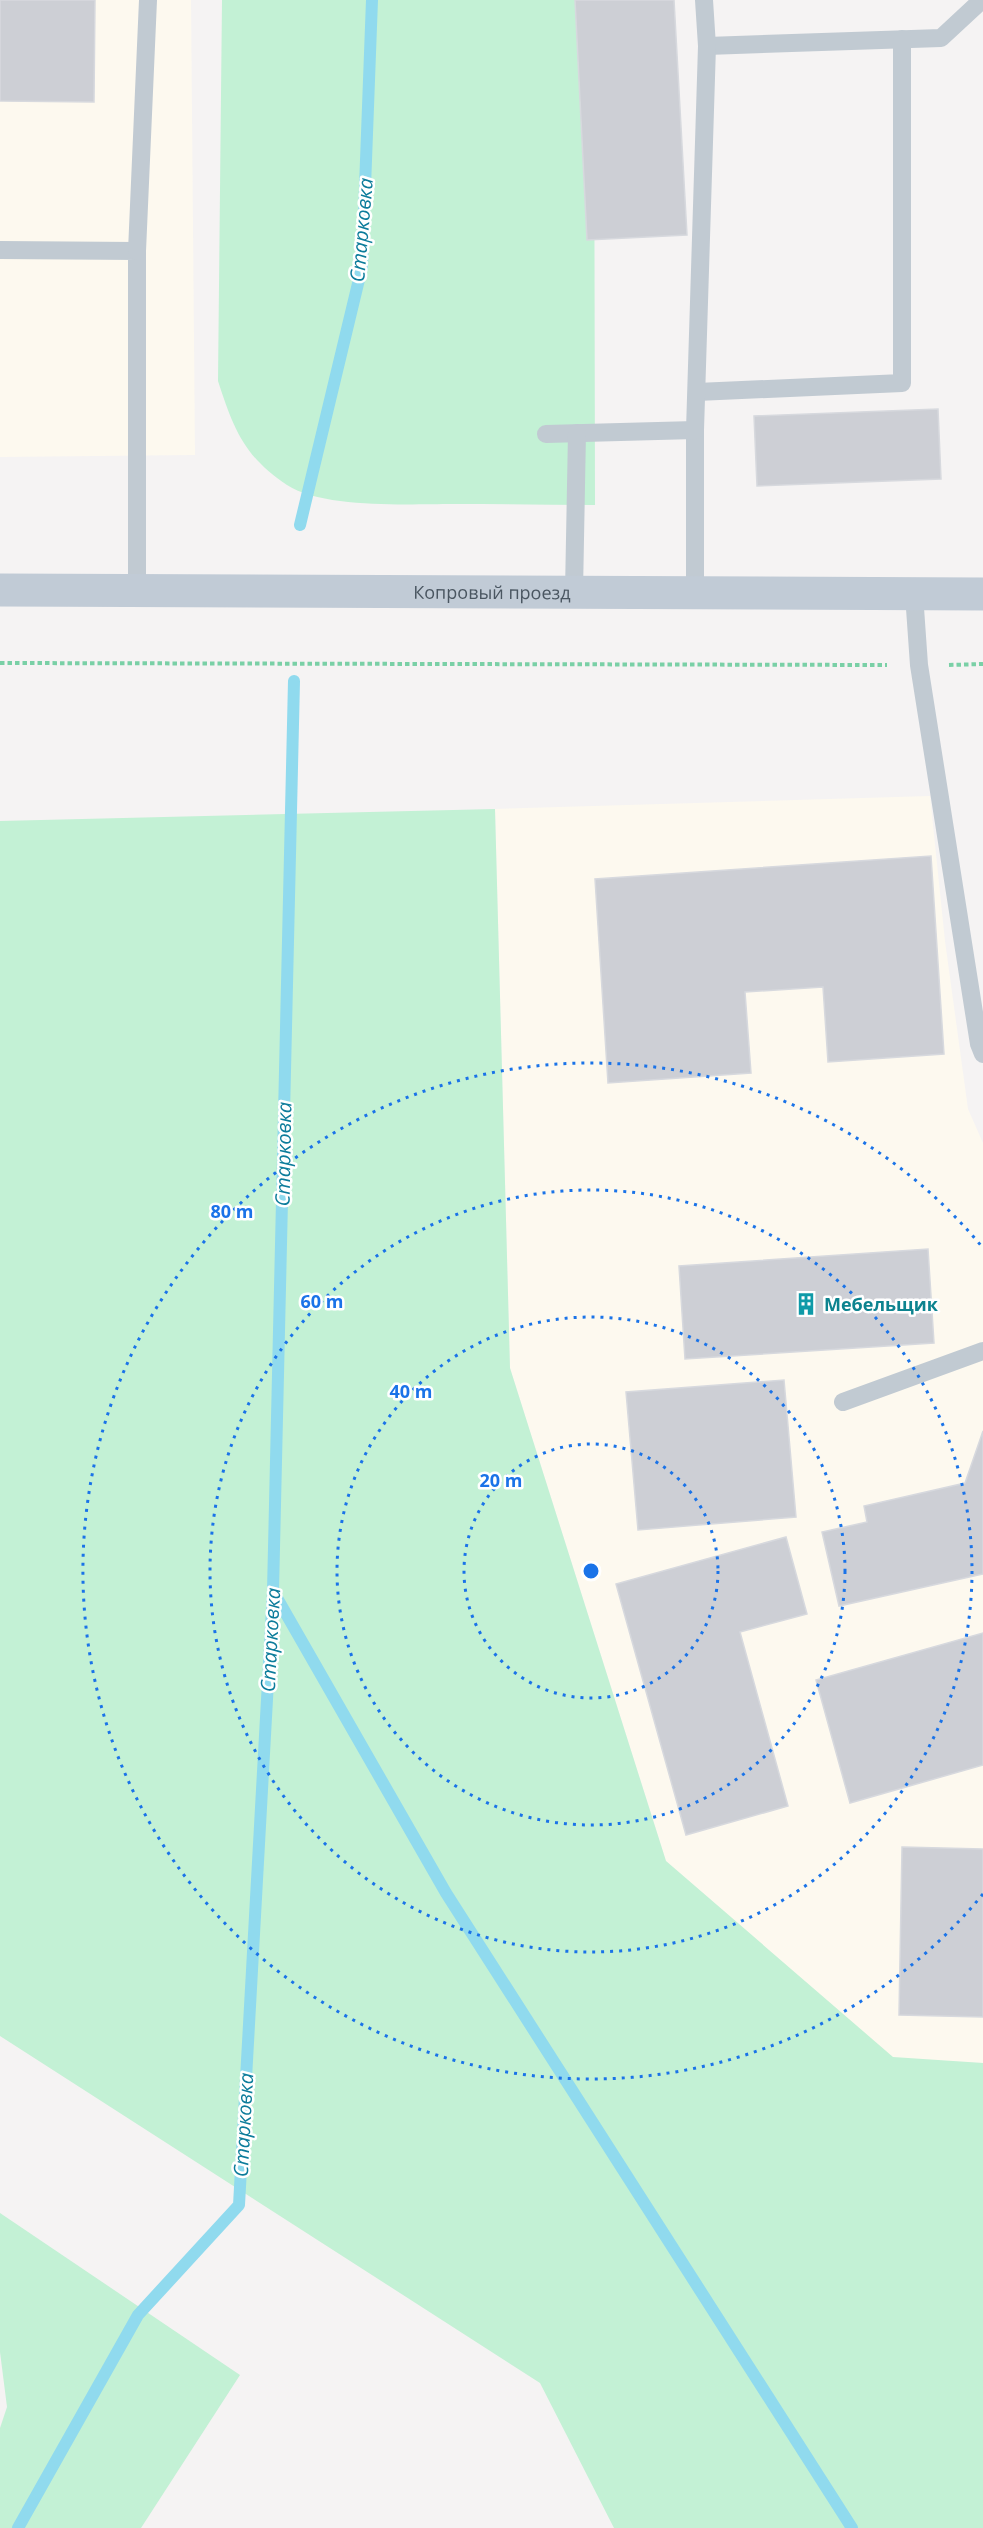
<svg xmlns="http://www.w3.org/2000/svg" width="983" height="2528" font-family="'Open Sans',sans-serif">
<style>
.commercial{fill:#fdf9ef}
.green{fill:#c3f1d5}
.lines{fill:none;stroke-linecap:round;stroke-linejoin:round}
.stream{stroke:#90daee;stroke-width:12}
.building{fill:#cdcfd5;stroke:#d7d9de;stroke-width:1.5}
.path{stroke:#7ad0a6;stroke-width:4;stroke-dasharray:4.5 3;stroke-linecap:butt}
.lane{stroke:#c1cad2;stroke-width:18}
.secondary{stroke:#c1cbd6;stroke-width:33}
.ring{fill:none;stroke:#1a73e8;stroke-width:3;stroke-dasharray:3 6}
.labels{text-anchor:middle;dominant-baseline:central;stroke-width:5;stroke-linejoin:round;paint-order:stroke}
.street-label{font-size:18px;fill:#4a5661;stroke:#fff}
.culture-label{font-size:18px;font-weight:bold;fill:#0d838f;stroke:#fff;text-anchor:start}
.water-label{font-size:20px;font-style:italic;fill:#0c7c9b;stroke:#fff}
.centre{fill:#1a73e8;stroke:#fff;stroke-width:3}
.ring-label{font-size:18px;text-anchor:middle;font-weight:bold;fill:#1a73e8;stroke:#fff;stroke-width:5;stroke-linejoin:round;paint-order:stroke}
</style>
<rect width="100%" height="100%" fill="#f5f3f3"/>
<g class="commercial">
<polygon points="0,0 191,0 195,455 0,457"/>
<polygon points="930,796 945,941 968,1109 983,1143 983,2063 893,2058 666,1861 510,1368 495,809"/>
</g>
<g class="green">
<path d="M222,0H594L595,505C548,505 501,504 453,504C409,504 324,509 287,485C244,457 233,427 218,381Z"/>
<polygon points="495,809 510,1368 666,1861 893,2057 983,2063 983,2528 614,2528 540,2383 0,2036 0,821"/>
<polygon points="0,2213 240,2375 141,2528 0,2528 0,2428 7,2407 0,2352"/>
</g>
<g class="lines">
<g class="stream">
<polyline points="300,525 362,267 372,0"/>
<polyline points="273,1591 446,1893 852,2528"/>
<polyline points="18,2528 138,2315 239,2205 273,1591 294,681"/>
</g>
</g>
<g class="building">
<polygon points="0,0 95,0 94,102 0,101"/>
<polygon points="575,0 674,0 687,235 587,240"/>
<polygon points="938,409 941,479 757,486 754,416"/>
<polygon points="931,856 944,1054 828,1062 823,987 745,992 751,1073 608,1083 595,879"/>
<polygon points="928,1249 934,1343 685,1359 679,1266"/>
<polygon points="784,1380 796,1517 638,1530 626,1392"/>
<polygon points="983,1431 983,1574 839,1606 822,1532 867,1522 864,1506 965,1483"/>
<polygon points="786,1537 807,1614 740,1632 788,1806 686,1835 616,1584"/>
<polygon points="983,1633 983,1765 850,1803 816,1680"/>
<polygon points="902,1847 983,1849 983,2017 899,2015"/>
</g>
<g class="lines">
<g class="path">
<polyline points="0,663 887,665"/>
<polyline points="949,665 983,664"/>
</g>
<g class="lane">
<polyline points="707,46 941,38 982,0"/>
<polyline points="0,250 137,251 137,590"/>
<polyline points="137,251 148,0"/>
<polyline points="697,392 902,383 902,39"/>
<polyline points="695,430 695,593"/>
<polyline points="546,434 695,430 707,46 704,0"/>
<polyline points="574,592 577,433"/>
<polyline points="914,594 919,665 979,1044 983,1054"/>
<polyline points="843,1402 983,1351"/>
</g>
<path class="secondary" id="s1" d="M0,590L983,594"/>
</g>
<g class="ring">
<circle cx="591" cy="1571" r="127"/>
<circle cx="591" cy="1571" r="254"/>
<circle cx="591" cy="1571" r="381"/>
<path d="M983 1894A508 508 0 1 1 983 1248"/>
</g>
<defs>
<g id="building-bare" transform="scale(1.8)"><path d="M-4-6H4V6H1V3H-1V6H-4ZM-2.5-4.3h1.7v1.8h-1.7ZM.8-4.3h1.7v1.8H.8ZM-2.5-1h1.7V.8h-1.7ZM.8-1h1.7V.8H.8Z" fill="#0f9aa8" stroke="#fff" stroke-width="2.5" paint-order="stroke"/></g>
</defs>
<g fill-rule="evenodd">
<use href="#building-bare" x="806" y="1304"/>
</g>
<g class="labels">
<g class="street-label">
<text stroke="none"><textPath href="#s1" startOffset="492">Копровый проезд</textPath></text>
</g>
<g class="culture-label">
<text x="824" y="1304">Мебельщик</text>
</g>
<g class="water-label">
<text transform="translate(361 230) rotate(-85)">Старковка</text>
<text transform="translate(283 1154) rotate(-89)">Старковка</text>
<text transform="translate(270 1640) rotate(-87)">Старковка</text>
<text transform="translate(243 2125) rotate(-87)">Старковка</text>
</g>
</g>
<circle cx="591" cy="1571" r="9" class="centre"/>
<g class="ring-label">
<text x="232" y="1218">80 m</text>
<text x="322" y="1308">60 m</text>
<text x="411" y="1398">40 m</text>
<text x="501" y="1487">20 m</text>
</g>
</svg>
